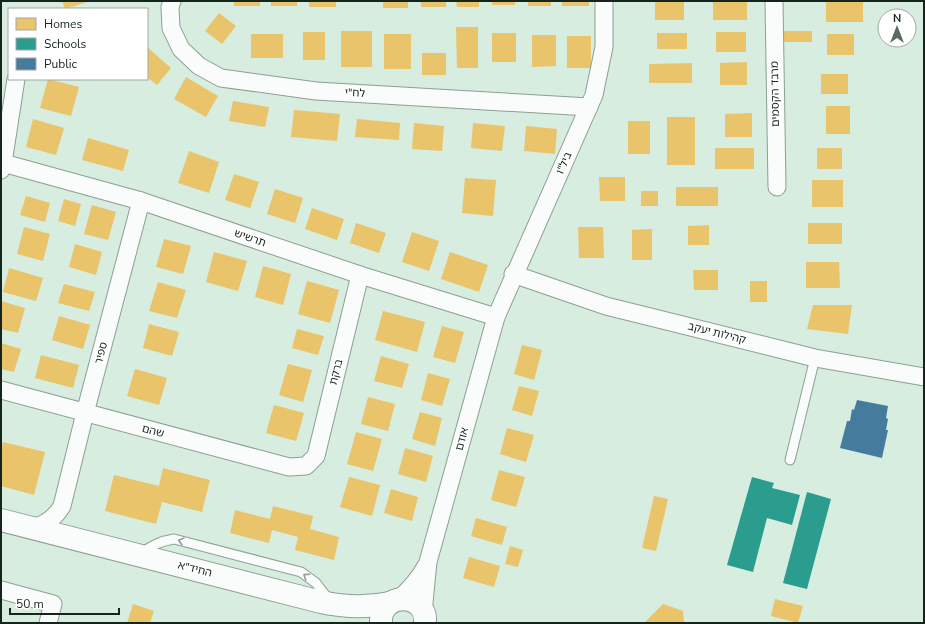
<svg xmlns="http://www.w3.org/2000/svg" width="925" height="624" font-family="'Nunito Sans','Noto Sans Hebrew',sans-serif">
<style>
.homes{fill:#e9c46a}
.schools{fill:#2a9d8f}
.public{fill:#457b9d}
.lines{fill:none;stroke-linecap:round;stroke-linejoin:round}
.lane-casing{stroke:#8d9f94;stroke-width:11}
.street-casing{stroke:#8d9f94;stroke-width:19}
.secondary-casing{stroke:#8d9f94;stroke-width:24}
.lane{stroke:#f9fcfa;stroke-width:9}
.street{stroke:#f9fcfa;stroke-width:17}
.secondary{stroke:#f9fcfa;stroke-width:22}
.oneway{stroke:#929b96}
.labels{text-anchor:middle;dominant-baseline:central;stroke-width:4;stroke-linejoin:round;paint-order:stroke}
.street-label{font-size:11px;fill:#15251c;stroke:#fff}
</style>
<rect width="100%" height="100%" fill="#d6eddf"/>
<g class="homes">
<polygon points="62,1 90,1 65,9"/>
<rect x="234" y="1" width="26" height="5"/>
<rect x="271" y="1" width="26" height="5"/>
<rect x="309" y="1" width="27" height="6"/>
<rect x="383" y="1" width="25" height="7"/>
<rect x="421" y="1" width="25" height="6"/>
<polygon points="456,1 479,1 479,7 457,7"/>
<rect x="492" y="1" width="23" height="4"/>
<rect x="528" y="1" width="23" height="5"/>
<rect x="562" y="1" width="27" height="5"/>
<rect x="655" y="1" width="29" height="19"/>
<rect x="713" y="1" width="34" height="19"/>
<rect x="826" y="1" width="37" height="21"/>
<polygon points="219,13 236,26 222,44 205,31"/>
<polygon points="456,27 478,27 478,68 457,68"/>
<rect x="341" y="31" width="31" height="36"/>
<rect x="784" y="31" width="28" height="11"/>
<rect x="303" y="32" width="22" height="28"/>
<rect x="716" y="32" width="30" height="20"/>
<rect x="492" y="33" width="24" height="29"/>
<rect x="657" y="33" width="30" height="16"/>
<rect x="251" y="34" width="32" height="24"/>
<rect x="384" y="34" width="27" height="35"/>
<rect x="827" y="34" width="27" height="21"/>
<polygon points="532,35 556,35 556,66 532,67"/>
<rect x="567" y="36" width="24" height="32"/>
<polygon points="147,47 171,68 157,85 147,77"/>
<rect x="422" y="53" width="24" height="22"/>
<polygon points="747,62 747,85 720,85 720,63"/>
<polygon points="692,63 692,83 649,83 649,64"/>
<rect x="821" y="74" width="27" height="20"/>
<polygon points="186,77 218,96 206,117 174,99"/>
<polygon points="48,79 79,87 71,116 40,108"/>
<polygon points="233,101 269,107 265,127 229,121"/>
<rect x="826" y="106" width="24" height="28"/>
<polygon points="294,110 340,114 337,141 291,137"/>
<polygon points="752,113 752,137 725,137 725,114"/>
<rect x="667" y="117" width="28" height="48"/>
<polygon points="33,119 64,128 56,155 26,147"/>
<polygon points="357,119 400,123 399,140 355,137"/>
<rect x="628" y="121" width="22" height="33"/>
<polygon points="414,123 444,126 442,151 412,149"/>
<polygon points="473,123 505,126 502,151 471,148"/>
<polygon points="526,126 557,129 555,154 524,151"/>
<polygon points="88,138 129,150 123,171 82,160"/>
<rect x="715" y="148" width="39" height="21"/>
<rect x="817" y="148" width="25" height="21"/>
<polygon points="189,151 219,162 209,193 178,183"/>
<polygon points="234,174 259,182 250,208 225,200"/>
<polygon points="599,177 625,177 625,201 600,201"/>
<polygon points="465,178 496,180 493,216 462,213"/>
<rect x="812" y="180" width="31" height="27"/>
<rect x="676" y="187" width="42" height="19"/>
<polygon points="275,189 303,198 295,223 267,214"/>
<rect x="641" y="191" width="17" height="15"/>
<polygon points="26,196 50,203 45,222 20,215"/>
<polygon points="64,199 81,204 75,226 58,221"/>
<polygon points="92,205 116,212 108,240 84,234"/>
<polygon points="312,208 344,219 337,240 305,229"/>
<polygon points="356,223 386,233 379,253 350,243"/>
<rect x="808" y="223" width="34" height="21"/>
<polygon points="709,225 709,245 688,245 688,226"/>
<polygon points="24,227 50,234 43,261 17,254"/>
<polygon points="578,227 603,227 604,258 579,258"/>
<polygon points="652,229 652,260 632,260 632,230"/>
<polygon points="412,232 439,241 429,271 402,262"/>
<polygon points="164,239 191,246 183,274 156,267"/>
<polygon points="75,244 102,252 96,275 69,267"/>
<polygon points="214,252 247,261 238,291 206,282"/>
<polygon points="450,252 488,265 479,292 441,279"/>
<polygon points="806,262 839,262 840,288 806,288"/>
<polygon points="263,266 291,274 283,305 255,297"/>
<polygon points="9,268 43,278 36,301 3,292"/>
<polygon points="693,270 718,270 718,290 694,290"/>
<polygon points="307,281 339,290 330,323 298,314"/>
<rect x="750" y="281" width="17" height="21"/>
<polygon points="158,282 186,290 177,318 149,311"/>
<polygon points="64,284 95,292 89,311 58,303"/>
<polygon points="1,301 25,308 18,333 1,329"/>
<polygon points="813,305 852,305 848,334 807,329"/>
<polygon points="383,311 425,322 417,352 375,340"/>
<polygon points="59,316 90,325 83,349 52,340"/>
<polygon points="149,324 179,332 172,356 143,348"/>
<polygon points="442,326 464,332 455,363 433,357"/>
<polygon points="297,329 324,336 318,355 292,348"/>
<polygon points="1,343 21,349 14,372 1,369"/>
<polygon points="522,345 542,350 534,380 514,374"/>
<polygon points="41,355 79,365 73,388 35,378"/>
<polygon points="381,356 409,364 402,388 374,381"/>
<polygon points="288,364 312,370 303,402 279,395"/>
<polygon points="135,369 167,378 159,405 127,396"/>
<polygon points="428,373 450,379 442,406 421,400"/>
<polygon points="519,386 539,391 532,416 512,410"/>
<polygon points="368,397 395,404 388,431 361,424"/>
<polygon points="274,405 304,413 296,441 266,433"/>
<polygon points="420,412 442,418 435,446 412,439"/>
<polygon points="507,428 534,435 526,462 500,454"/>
<polygon points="356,432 382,439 373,471 347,464"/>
<polygon points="3,442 45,452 34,495 1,486 1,448"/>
<polygon points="405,448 433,456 426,482 398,474"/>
<polygon points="163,468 210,480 202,512 162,502 156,524 105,511 114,475 159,486"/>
<polygon points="499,470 525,477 516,507 491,500"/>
<polygon points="349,477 380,485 372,516 340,507"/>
<polygon points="391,489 418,497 412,521 384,513"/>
<polygon points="654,496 668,499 656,551 642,548"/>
<polygon points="273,506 313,516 310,529 339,537 334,560 295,550 298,537 272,530 269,543 230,533 235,510 270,519"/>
<polygon points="476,518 507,527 502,545 471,536"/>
<polygon points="510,546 523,550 518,567 505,564"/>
<polygon points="469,557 500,566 494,587 463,578"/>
<polygon points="775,599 803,606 798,623 771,616"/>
<polygon points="133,604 154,611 150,623 127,623"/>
<polygon points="663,604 683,611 684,623 644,623"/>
</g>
<g class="schools">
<polygon points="752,477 774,483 772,488 800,495 792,525 767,518 753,572 727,565"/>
<polygon points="807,492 831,499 807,589 783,583"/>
</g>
<polygon class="public" points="857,400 888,406 886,418 888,419 886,430 888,430 882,458 840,448 847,421 850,421 852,409 854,410"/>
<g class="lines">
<g class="lane-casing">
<g id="lane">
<polyline points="790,460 815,358"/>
<path d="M140,554C151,546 160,541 174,539L301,572L316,583L329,600"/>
</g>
</g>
<g class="street-casing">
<g id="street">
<polyline points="172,1 170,7 171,28 181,49 199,66 221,78 316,91 589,107"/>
<polyline points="774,1 777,187"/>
<polyline points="3,163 141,201 360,275 496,317"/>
<polyline points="1,170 3,163 16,79"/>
<polyline points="513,274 606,306 815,358 924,377"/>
<polyline points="1,390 289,467 306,466 316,456 360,275"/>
<path d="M32,528C45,525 55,518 62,506L85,413L141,201"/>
<polyline points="1,590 53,604 48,623"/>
<path d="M399,599C410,589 419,579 426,566"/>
<polyline points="423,613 428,562 496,317 594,95 604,47 604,1"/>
</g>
</g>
<g class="secondary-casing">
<g id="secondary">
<path d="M1,520L321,602C344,607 366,608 390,603"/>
<path d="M381,623C379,591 428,592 425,623"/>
</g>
</g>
<use href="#lane" class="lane"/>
<use href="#street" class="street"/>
<use href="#secondary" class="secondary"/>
</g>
<defs><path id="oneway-chevron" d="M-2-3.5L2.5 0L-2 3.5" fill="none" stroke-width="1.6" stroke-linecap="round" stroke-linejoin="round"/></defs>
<g class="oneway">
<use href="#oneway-chevron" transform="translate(181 541) rotate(-165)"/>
<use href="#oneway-chevron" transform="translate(306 576) rotate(-146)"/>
</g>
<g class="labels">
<g class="street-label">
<text transform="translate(355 93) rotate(3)">לח"י</text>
<text transform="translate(775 94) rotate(-91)">מרבד הקסמים</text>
<text transform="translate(564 163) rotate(-66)">ביל"ו</text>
<text transform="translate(250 238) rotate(19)">תרשיש</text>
<text transform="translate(717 333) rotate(14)">קהילות יעקב</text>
<text transform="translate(101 353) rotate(-75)">ספיר</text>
<text transform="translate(336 372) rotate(-76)">ברקת</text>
<text transform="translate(153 431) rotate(15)">שהם</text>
<text transform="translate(462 439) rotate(-75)">אודם</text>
<text transform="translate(195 569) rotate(14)">החיד"א</text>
</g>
</g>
<rect width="925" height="624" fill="none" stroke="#15251c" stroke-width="4"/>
<rect x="8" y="8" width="140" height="72" fill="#ffffff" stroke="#a1a8a4"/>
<rect x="16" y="18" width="20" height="12" fill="#e9c46a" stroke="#a1a8a4"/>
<text x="44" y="28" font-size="12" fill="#15251c">Homes</text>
<rect x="16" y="38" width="20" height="12" fill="#2a9d8f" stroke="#a1a8a4"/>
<text x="44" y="48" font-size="12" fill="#15251c">Schools</text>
<rect x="16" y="58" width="20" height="12" fill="#457b9d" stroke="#a1a8a4"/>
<text x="44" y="68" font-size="12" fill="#15251c">Public</text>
<g transform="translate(897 28)"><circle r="19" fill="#ffffff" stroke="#a1a8a4"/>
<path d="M0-3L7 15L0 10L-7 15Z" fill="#596b60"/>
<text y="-6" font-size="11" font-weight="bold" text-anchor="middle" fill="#15251c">N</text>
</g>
<path d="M10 608v6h109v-6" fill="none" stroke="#15251c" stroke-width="2"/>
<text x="16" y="608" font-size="12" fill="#15251c" stroke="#ffffff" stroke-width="3" paint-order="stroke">50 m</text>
</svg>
